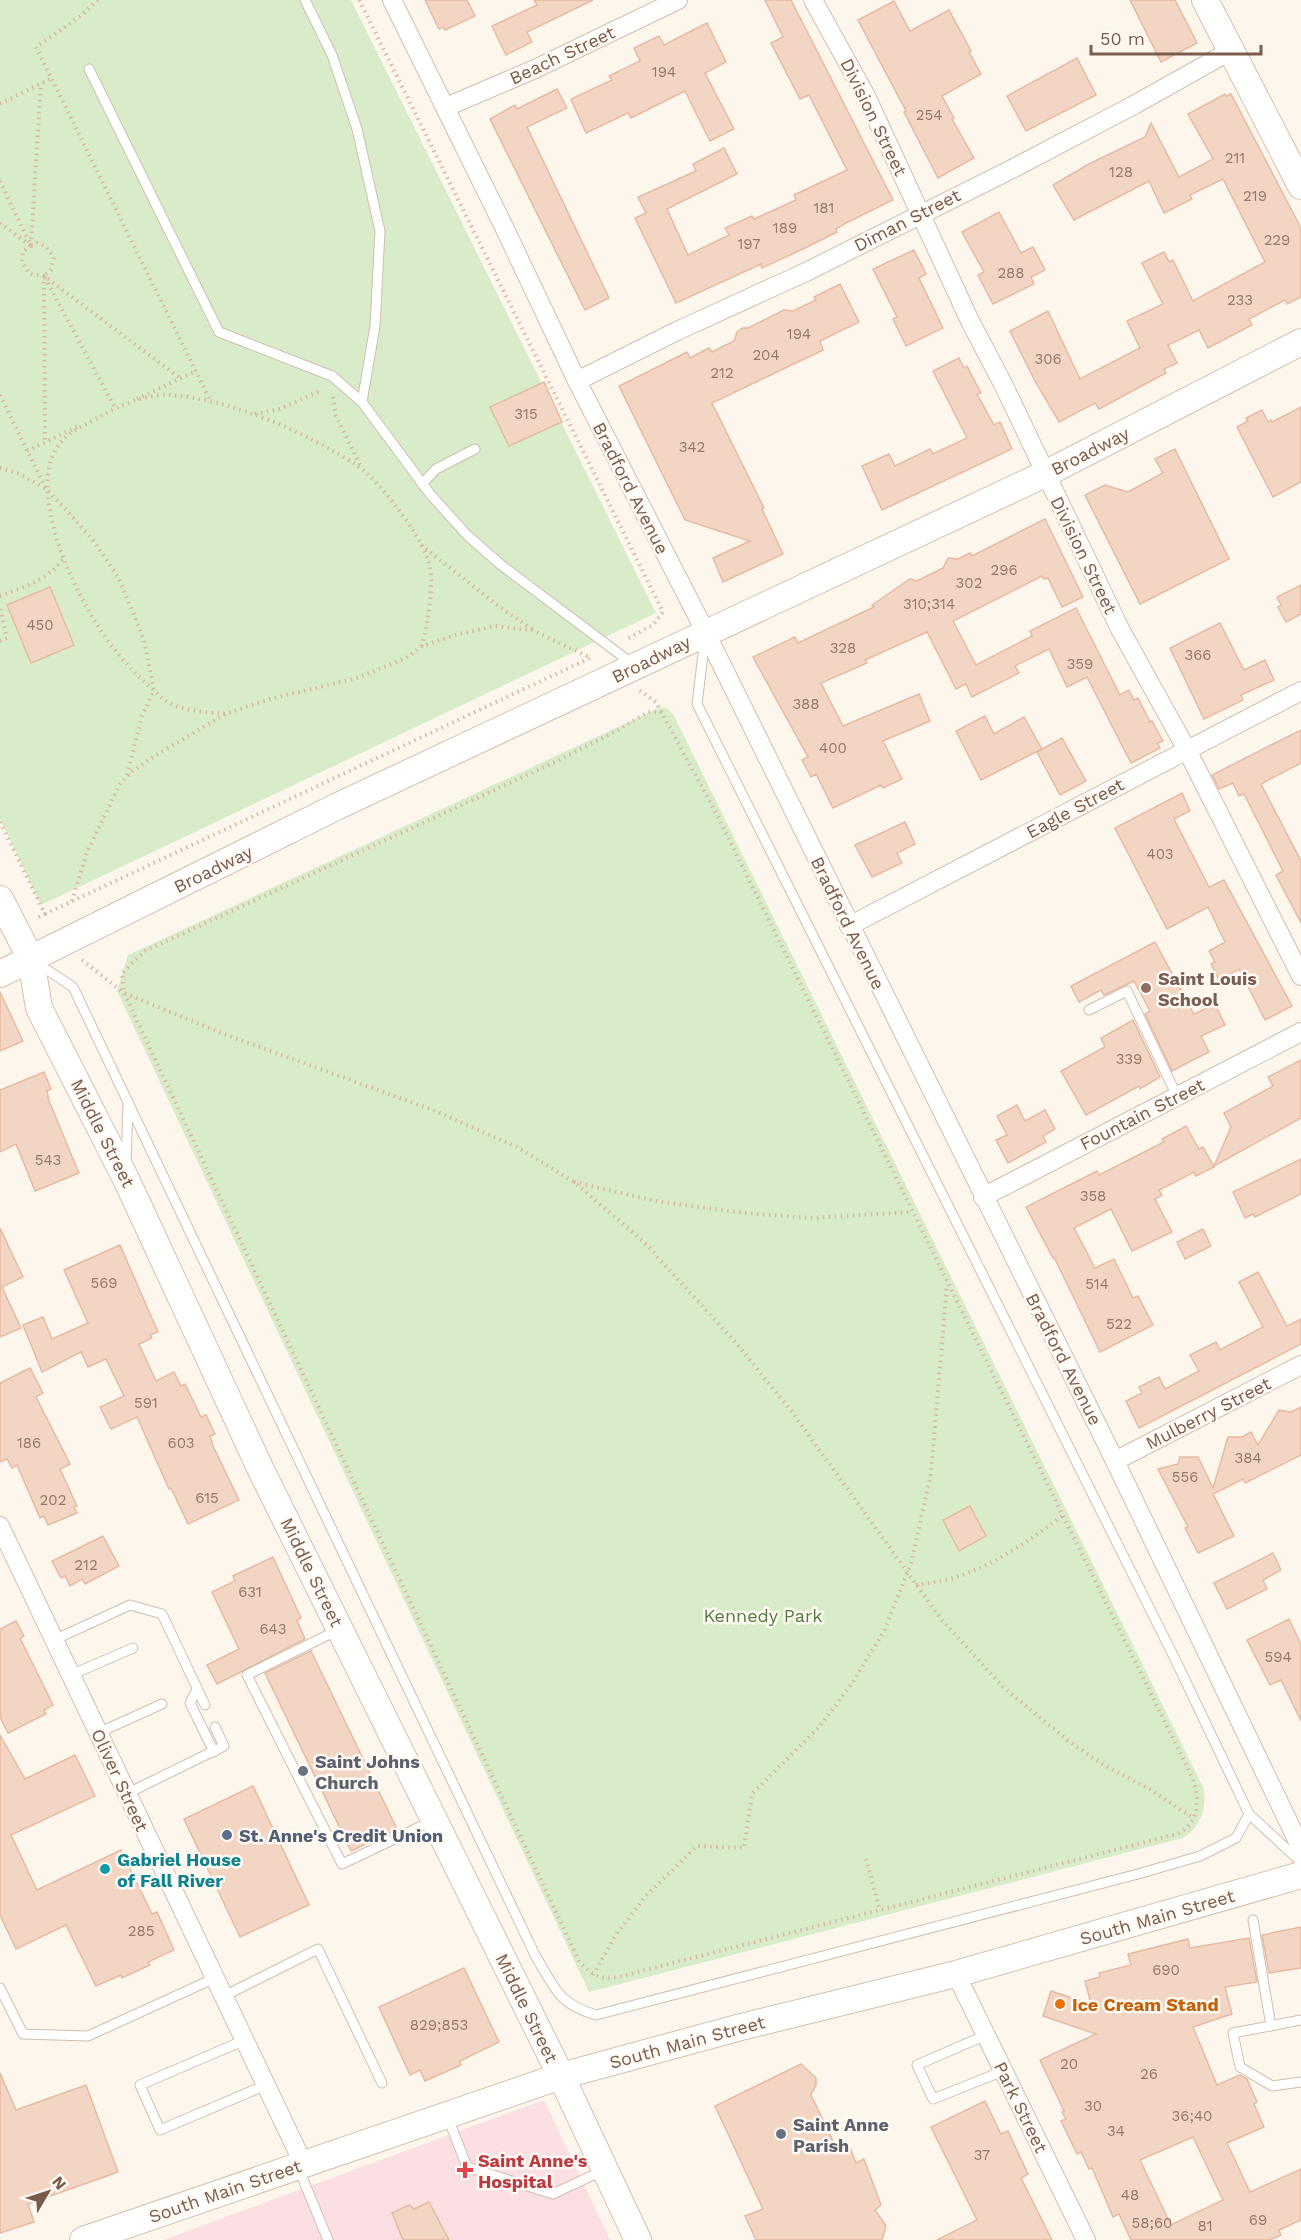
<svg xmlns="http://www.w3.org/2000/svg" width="1301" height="2240" font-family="'Work Sans',sans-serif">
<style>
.medical{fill:#fbdfe3}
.green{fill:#d8ecc9}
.building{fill:#f3d5c3;stroke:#e6bba3;stroke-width:1.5;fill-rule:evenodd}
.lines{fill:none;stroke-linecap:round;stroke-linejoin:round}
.lane-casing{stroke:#d1beb0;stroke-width:11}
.street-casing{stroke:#d1beb0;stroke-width:20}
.secondary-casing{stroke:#d6c0b0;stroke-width:28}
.path{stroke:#d9b8a5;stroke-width:4;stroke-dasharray:1.5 4.5;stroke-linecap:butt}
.lane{stroke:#fff;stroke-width:9}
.street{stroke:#fff;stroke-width:18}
.secondary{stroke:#fff;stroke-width:26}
.education-dot{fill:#8d6e63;stroke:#fffaf3;stroke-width:2}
.worship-dot{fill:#6b7280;stroke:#fffaf3;stroke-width:2}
.service-dot{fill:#5c6f8a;stroke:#fffaf3;stroke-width:2}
.culture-dot{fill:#0f9aa8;stroke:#fffaf3;stroke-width:2}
.food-dot{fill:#e8710a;stroke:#fffaf3;stroke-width:2}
.health-dot{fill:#e0444e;stroke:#fffaf3;stroke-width:2}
.labels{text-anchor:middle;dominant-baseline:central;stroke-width:5;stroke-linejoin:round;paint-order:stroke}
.number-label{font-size:15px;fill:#987a6a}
.street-label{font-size:18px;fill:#7a5c4d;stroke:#fffaf3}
.education-label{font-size:18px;font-weight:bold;fill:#785e54;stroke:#fffaf3;text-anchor:start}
.park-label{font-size:18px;fill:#537a41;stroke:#fffaf3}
.worship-label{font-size:18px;font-weight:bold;fill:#5b616d;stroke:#fffaf3;text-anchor:start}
.service-label{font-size:18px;font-weight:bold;fill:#4e5e75;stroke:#fffaf3;text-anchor:start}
.culture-label{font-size:18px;font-weight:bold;fill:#0d838f;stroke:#fffaf3;text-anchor:start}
.food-label{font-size:18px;font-weight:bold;fill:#c56008;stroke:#fffaf3;text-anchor:start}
.health-label{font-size:18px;font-weight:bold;fill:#be3a42;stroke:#fffaf3;text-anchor:start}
</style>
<rect width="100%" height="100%" fill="#fdf6ec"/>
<polygon class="medical" points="544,2100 610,2240 163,2240"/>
<g class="green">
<polygon points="0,0 351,0 656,613 41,905 0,819"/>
<path d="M661,707L668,709L674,716L1203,1787C1208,1808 1201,1826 1183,1838L589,1992L117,991L128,955Z"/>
</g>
<g class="building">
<polygon points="425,0 467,0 475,16 445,30 443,27 439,29"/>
<polygon points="534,0 593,0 527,32 532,42 506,55 492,26 537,5"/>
<polygon points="765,0 791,0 893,200 846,223 836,229 837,232 805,248 762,268 761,264 676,303 635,218 646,213 638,197 696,171 693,164 724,148 737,174 667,209 688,255 729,235 725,228 752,216 754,219 796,200 794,195 847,170 809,95 800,99 771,43 783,37"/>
<polygon points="1130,0 1175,0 1197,43 1161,62"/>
<polygon points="894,1 910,31 949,10 971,51 969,52 981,74 942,96 954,118 952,119 974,158 938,178 904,112 906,111 858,20"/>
<polygon points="707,23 726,62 705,73 734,129 710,141 685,91 631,118 628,113 586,133 571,99 612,80 609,76 640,61 634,48 659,36 664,45"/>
<polygon points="1077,58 1096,95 1026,131 1007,96"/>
<polygon points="557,89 567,108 527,127 609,298 585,310 490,119 515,105 517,109"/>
<polygon points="1225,94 1226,96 1231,94 1301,228 1301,297 1287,304 1285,300 1249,319 1252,325 1208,348 1199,330 1168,345 1177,363 1164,369 1166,373 1099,409 1095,403 1059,422 1035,381 1010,331 1048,311 1080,379 1140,348 1127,321 1163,304 1142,263 1164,252 1169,262 1173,260 1193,301 1265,262 1223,179 1190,195 1192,199 1164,213 1149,181 1074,220 1053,185 1089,164 1145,137 1151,123 1179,177 1213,159 1188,114"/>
<polygon points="999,212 1021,253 1033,247 1045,270 1031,277 1034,284 993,304 978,275 984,272 962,232"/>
<polygon points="914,250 926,274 919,278 943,328 906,346 893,319 897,317 873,269"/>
<polygon points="840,284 859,322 820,341 823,350 712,403 764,508 762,509 783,554 723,582 713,558 750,541 685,520 619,386 687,352 690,358 709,348 712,352 734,341 737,332 743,328 748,328 784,310 793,311 816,300 814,297"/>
<polygon points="959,358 964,368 967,366 981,393 977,394 994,425 1000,422 1012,449 882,510 862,466 889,454 895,466 930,449 933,454 967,438 933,371"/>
<polygon points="544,382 562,422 509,446 490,407"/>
<polygon points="1301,407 1301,482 1273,497 1237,427 1248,421 1246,418 1262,410 1268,422 1271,420 1272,422"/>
<polygon points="1175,449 1229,559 1140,604 1085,495 1105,485 1128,492 1163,473 1155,459"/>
<polygon points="1045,519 1083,597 1062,607 1048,578 1044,579 1042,576 953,621 976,665 1032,636 1030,631 1076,608 1120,695 1129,690 1134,700 1138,698 1150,722 1152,721 1163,741 1157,743 1160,748 1131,763 1087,677 1067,687 1049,649 1015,666 1019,673 972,697 966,684 956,689 927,632 865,660 867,663 821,683 843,726 919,694 930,721 883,741 902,779 883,788 881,785 833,808 816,774 811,777 802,760 808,757 753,657 795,637 798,643 874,607 872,605 910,579 917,581 943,568 948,558 958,559 970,553 972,556"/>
<polygon points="1301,585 1301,614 1286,622 1278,607 1281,605 1277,597"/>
<polygon points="50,587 74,645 31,663 7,605"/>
<polygon points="1220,623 1244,670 1265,660 1274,680 1241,695 1243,700 1204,719 1170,648"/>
<polygon points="985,716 994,734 1024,717 1042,749 981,780 956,731"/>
<polygon points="1301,730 1301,763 1261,784 1301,861 1301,923 1276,875 1283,871 1244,794 1239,796 1233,783 1219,789 1212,775"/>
<polygon points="1062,738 1086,781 1060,795 1037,752"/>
<polygon points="1182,793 1190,811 1174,819 1209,887 1224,880 1292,1006 1265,1020 1239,969 1219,980 1211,964 1215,962 1209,951 1225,942 1208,907 1167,929 1115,828"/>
<polygon points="905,822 915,844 897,853 902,863 872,877 855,845"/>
<polygon points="1155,942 1194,1014 1215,1004 1225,1025 1201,1036 1209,1052 1172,1071 1145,1014 1150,1011 1134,981 1104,995 1101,990 1079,1002 1071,986"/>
<polygon points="0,992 23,1041 0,1051"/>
<polygon points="1133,1020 1160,1077 1140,1089 1139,1086 1086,1115 1061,1071 1105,1047 1101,1038"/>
<polygon points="1301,1060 1301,1118 1214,1166 1231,1127 1224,1113 1273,1086 1268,1077"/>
<polygon points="44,1072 51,1089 47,1091 49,1101 79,1173 35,1191 16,1144 0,1152 0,1090"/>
<polygon points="1017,1105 1025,1121 1045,1110 1055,1129 1043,1136 1046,1142 1008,1163 996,1140 1007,1135 997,1116"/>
<polygon points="1186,1126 1199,1149 1203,1147 1214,1167 1196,1176 1194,1172 1159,1190 1162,1195 1155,1199 1172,1232 1132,1251 1111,1209 1074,1228 1095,1268 1114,1259 1133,1298 1138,1296 1153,1325 1100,1352 1054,1257 1053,1258 1026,1207 1097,1171 1099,1175 1164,1142 1162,1139"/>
<polygon points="1301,1159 1301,1194 1255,1217 1253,1214 1245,1218 1233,1192"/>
<polygon points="0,1228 23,1277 2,1287 21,1328 0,1337"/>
<polygon points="1203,1229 1211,1246 1185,1259 1177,1242"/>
<polygon points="120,1245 158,1332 150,1335 152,1338 139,1344 156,1381 174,1372 181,1386 185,1384 201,1417 206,1415 215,1434 210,1436 213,1446 239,1500 188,1524 171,1488 169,1489 137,1417 111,1429 100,1407 124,1396 106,1359 88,1367 81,1352 42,1372 23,1325 43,1317 52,1339 88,1323 64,1270"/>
<polygon points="1258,1272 1287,1326 1301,1319 1301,1344 1139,1428 1126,1401 1142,1393 1139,1387 1159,1377 1165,1389 1199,1371 1190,1355 1216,1342 1220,1350 1263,1327 1239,1282"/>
<polygon points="30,1368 43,1393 36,1397 70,1464 60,1469 77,1506 74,1507 77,1513 48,1525 44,1516 40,1518 17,1465 12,1468 7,1459 0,1462 0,1383"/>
<polygon points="1301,1407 1301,1455 1245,1483 1243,1479 1213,1494 1234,1536 1198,1553 1185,1528 1188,1527 1158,1469 1178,1464 1180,1457 1198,1457 1213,1488 1228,1437 1242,1437 1251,1432 1258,1445 1279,1410 1291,1412"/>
<polygon points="970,1506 986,1536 959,1551 943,1520"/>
<polygon points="103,1536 119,1566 85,1584 82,1579 70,1586 65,1576 61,1578 52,1561"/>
<polygon points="1273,1553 1281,1570 1263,1580 1267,1589 1227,1609 1214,1583"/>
<polygon points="273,1557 301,1618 297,1620 305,1639 217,1684 207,1665 239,1649 212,1592 235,1581 233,1576"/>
<polygon points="1289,1619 1301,1644 1301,1721 1281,1680 1270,1685 1247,1640"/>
<polygon points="16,1621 24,1636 20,1638 53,1705 44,1710 46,1714 8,1733 0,1717 0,1629"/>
<polygon points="311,1651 397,1829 351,1851 265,1673"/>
<polygon points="0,1735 25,1779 75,1755 95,1796 11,1835 37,1890 121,1850 152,1914 157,1912 174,1950 148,1962 150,1965 122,1978 121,1975 96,1986 66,1925 16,1949 0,1915"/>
<polygon points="253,1786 309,1905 240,1937 184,1819"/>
<polygon points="1301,1927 1301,1968 1269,1973 1262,1935"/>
<path d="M1249,1938L1257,1982L1225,1987L1232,2014L1193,2027L1217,2085L1240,2075L1247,2079L1257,2102L1254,2104L1264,2127L1227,2143L1250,2192L1301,2169V2220L1279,2230L1281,2235L1270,2240H1131L1119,2214L1113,2217L1092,2168L1089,2169L1081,2152L1077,2154L1061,2121L1066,2119L1062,2112L1064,2111L1040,2060L1096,2034L1043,2016L1051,1991L1091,2004L1085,1981L1100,1977L1099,1973L1131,1965L1128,1954L1188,1939L1190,1948ZM1193,2137L1223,2200L1171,2225L1140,2160Z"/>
<polygon points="464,1968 499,2042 460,2061 461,2065 425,2081 420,2070 410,2075 379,2007"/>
<polygon points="801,2064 816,2078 816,2085 811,2095 835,2145 839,2143 841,2150 850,2147 856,2163 864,2159 881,2205 875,2210 886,2226 882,2240 756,2240 745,2216 763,2209 715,2106"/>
<polygon points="0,2073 16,2110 86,2085 118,2172 28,2204 34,2222 0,2233"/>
<polygon points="985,2101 1001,2134 1008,2131 1028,2174 1021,2178 1052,2240 937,2240 977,2220 931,2127"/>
<polygon points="429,2202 449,2240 403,2240 392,2213 409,2205 414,2209"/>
</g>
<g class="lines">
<g class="lane-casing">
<g id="lane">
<polyline points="305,0 332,55 357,129 380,231 375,326 362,402"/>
<polyline points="89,69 219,332 332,376 362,402 430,494 467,535 500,564 634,665"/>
<polyline points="422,484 436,469 475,449"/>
<path d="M35,962L73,987L536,1957C556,1989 557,2003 596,2015L1138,1874L1200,1856L1236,1838L1249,1814L1174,1657L697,704L705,638"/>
<polyline points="1089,1010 1127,991 1177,1096"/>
<polyline points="126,1164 128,1106"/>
<polyline points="338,1630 247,1675 342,1864 432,1821"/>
<polyline points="54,1640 130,1605 162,1614 205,1705"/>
<polyline points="71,1675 133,1648"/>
<polyline points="197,1689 190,1703 214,1752"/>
<polyline points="98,1733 162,1704"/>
<polyline points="126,1794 224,1746 215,1727"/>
<polyline points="1249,1814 1301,1862"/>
<polyline points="1253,1920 1271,2026"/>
<polyline points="0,1988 23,2034 88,2036 215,1978"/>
<polyline points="224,1996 318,1949 382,2083"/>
<polyline points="1301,2020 1233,2033 1240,2067 1272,2086 1301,2082"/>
<polyline points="986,2035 917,2065 933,2099 1003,2071"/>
<polyline points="245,2040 140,2085 160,2130 266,2085"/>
<polyline points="448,2118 467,2167 553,2194 604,2170"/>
<polyline points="298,2167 328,2240"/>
</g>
</g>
<g class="street-casing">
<g id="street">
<polyline points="392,0 504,227 577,381 706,633 1115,1461 1301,1848"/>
<polyline points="813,0 866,96 970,321 1004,386 1120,629 1187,750 1301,976"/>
<polyline points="446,107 535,69 678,0"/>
<polyline points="577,381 677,331 806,272 1010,170 1134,105 1232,50"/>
<polyline points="849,926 1301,691"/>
<polyline points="983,1197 1301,1032"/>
<polyline points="1115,1461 1301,1365"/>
<polyline points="0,1526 303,2163"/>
<polyline points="956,1974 1086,2240"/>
</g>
</g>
<g class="secondary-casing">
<g id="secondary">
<polyline points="1205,0 1301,186"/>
<polyline points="0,899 31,959 39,1008 126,1179 261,1470 561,2076 638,2240"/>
<polyline points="0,974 338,806 1045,474 1301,342"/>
<polyline points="83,2240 561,2076 741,2027 956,1974 1301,1875"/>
</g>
</g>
<g class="path">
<polyline points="98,0 82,15 36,47 211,402"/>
<polyline points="359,0 663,612 653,625 625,640"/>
<polyline points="0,104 52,78"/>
<polyline points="0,181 31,246 37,243 45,246 54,257 51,270 44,276 115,408"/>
<polyline points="0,223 30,245"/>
<polyline points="31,245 41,83"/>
<polyline points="31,246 23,251 22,263 30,274 44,276 180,378"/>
<polyline points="44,276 45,443"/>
<polyline points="0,395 46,489"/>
<polyline points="333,397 336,416 361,467"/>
<polyline points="137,399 196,371"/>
<polyline points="255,414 280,409 322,390"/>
<polyline points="27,451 81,425"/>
<polyline points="0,468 20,474 46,489 68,512 93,540 118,577 132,610 144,640 154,690 142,716 127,776"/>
<polyline points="421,545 501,608 532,629"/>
<path d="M0,596C23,587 50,580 64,557"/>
<polyline points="0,609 7,638 0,641"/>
<polyline points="662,712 648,712 618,730 555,762 145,951 122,973 124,993 229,1036 433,1110 517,1147 574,1182 644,1242 736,1343 792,1412 941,1619 1003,1687 1067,1740 1102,1764 1151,1790 1193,1818"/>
<path d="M225,714C207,712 183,711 167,702C161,698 156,692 150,687C123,663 103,637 86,606C64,567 26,478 63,440C72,430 89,423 101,416C118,406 150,393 170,395C230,399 309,433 359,467C380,482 418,532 427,557C436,580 428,622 422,646"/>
<polyline points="0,822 45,914 35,919"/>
<polyline points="72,901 87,852 120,784 131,772 153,757 225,714 270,699 357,678 406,658 422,646 459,634 495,626 532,630 591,658"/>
<polyline points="45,914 590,658"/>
<path d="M82,960L124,993L580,1963C593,1975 601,1980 618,1977L1177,1834C1200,1823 1200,1799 1193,1779L716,813L656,702L639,690"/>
<polyline points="574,1182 655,1201 744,1213 811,1218 912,1212"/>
<path d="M916,1585C928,1583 941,1582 953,1578C993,1566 1029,1541 1062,1516"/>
<polyline points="866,1859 880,1910"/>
<polyline points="593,1975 617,1933 645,1897 697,1846 744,1848 752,1794 820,1726 853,1682 884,1631 911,1564 931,1473 947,1284"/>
</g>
<use href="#lane" class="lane"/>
<use href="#street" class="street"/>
<use href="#secondary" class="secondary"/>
</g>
<circle class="education-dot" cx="1146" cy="988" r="6"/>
<g class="worship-dot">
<circle cx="303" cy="1771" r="6"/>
<circle cx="781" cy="2134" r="6"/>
</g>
<circle class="service-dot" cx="227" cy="1835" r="6"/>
<circle class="culture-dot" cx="105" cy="1869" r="6"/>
<circle class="food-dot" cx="1060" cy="2004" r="6"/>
<path class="health-dot" d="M462 2161h6v6h6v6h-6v6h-6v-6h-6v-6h6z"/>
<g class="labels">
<g class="number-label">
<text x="664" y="72">194</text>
<text x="929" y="115">254</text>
<text x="1235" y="158">211</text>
<text x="1121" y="172">128</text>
<text x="1255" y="196">219</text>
<text x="824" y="208">181</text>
<text x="785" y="228">189</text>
<text x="1277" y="240">229</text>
<text x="749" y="244">197</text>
<text x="1011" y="273">288</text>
<text x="1240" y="300">233</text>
<text x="799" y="334">194</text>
<text x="766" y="355">204</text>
<text x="1048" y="359">306</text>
<text x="722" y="373">212</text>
<text x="526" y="414">315</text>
<text x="692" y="447">342</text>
<text x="1004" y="570">296</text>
<text x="969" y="583">302</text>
<text x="929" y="604">310;314</text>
<text x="40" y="625">450</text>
<text x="843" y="648">328</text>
<text x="1198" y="655">366</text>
<text x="1080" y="664">359</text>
<text x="806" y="704">388</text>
<text x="833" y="748">400</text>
<text x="1160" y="854">403</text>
<text x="1129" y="1059">339</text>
<text x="48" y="1160">543</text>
<text x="1093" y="1196">358</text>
<text x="104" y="1283">569</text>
<text x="1097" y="1284">514</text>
<text x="1119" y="1324">522</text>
<text x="146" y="1403">591</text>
<text x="29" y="1443">186</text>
<text x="181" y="1443">603</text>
<text x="1248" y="1458">384</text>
<text x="1185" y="1477">556</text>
<text x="207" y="1498">615</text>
<text x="53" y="1500">202</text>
<text x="86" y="1565">212</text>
<text x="250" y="1592">631</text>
<text x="273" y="1629">643</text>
<text x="1278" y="1657">594</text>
<text x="141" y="1931">285</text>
<text x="1166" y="1970">690</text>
<text x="439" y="2025">829;853</text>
<text x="1069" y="2064">20</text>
<text x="1149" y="2074">26</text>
<text x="1093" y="2106">30</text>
<text x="1192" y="2116">36;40</text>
<text x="1116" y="2131">34</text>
<text x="982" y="2155">37</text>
<text x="1130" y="2195">48</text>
<text x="1258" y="2220">69</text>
<text x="1152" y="2223">58;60</text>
<text x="1205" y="2226">81</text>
</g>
<g class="street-label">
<text transform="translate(562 55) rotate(-25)">Beach Street</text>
<text transform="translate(874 117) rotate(64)">Division Street</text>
<text transform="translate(907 220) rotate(-27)">Diman Street</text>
<text transform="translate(1090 451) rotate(-27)">Broadway</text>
<text transform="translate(631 488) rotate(63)">Bradford Avenue</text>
<text transform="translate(1084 555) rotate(64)">Division Street</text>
<text transform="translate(651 659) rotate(-26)">Broadway</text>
<text transform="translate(1075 808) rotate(-28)">Eagle Street</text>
<text transform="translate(213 869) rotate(-26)">Broadway</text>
<text transform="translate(848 923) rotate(64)">Bradford Avenue</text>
<text transform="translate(1142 1114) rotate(-27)">Fountain Street</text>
<text transform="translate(103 1133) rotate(63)">Middle Street</text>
<text transform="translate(1064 1359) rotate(63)">Bradford Avenue</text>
<text transform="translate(1208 1413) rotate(-27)">Mulberry Street</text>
<text transform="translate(312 1572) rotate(64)">Middle Street</text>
<text transform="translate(120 1780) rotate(65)">Oliver Street</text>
<text transform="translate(1157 1917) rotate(-16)">South Main Street</text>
<text transform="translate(527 2008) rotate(64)">Middle Street</text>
<text transform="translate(687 2042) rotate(-15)">South Main Street</text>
<text transform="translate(1021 2107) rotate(64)">Park Street</text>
<text transform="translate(225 2191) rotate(-19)">South Main Street</text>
</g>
<g class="education-label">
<text x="1158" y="978">Saint Louis<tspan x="1158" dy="21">School</tspan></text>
</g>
<g class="park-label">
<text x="763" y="1615">Kennedy Park</text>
</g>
<g class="worship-label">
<text x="315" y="1761">Saint Johns<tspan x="315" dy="21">Church</tspan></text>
<text x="793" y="2124">Saint Anne<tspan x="793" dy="21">Parish</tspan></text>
</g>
<g class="service-label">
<text x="239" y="1835">St. Anne's Credit Union</text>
</g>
<g class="culture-label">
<text x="117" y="1859">Gabriel House<tspan x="117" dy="21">of Fall River</tspan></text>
</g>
<g class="food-label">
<text x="1072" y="2004">Ice Cream Stand</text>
</g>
<g class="health-label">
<text x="478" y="2160">Saint Anne's<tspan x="478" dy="21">Hospital</tspan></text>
</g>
</g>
<g transform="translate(48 2192) rotate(51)" stroke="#fffaf3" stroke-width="4.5" paint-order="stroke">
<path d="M0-4.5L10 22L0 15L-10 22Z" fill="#7a5c4d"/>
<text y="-9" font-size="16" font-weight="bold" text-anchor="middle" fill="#7a5c4d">N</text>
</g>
<path d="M1091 45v9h170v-9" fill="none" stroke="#7a5c4d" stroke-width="3"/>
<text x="1100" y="45" font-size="18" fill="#7a5c4d" stroke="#fffaf3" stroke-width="4.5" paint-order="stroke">50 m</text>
</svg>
